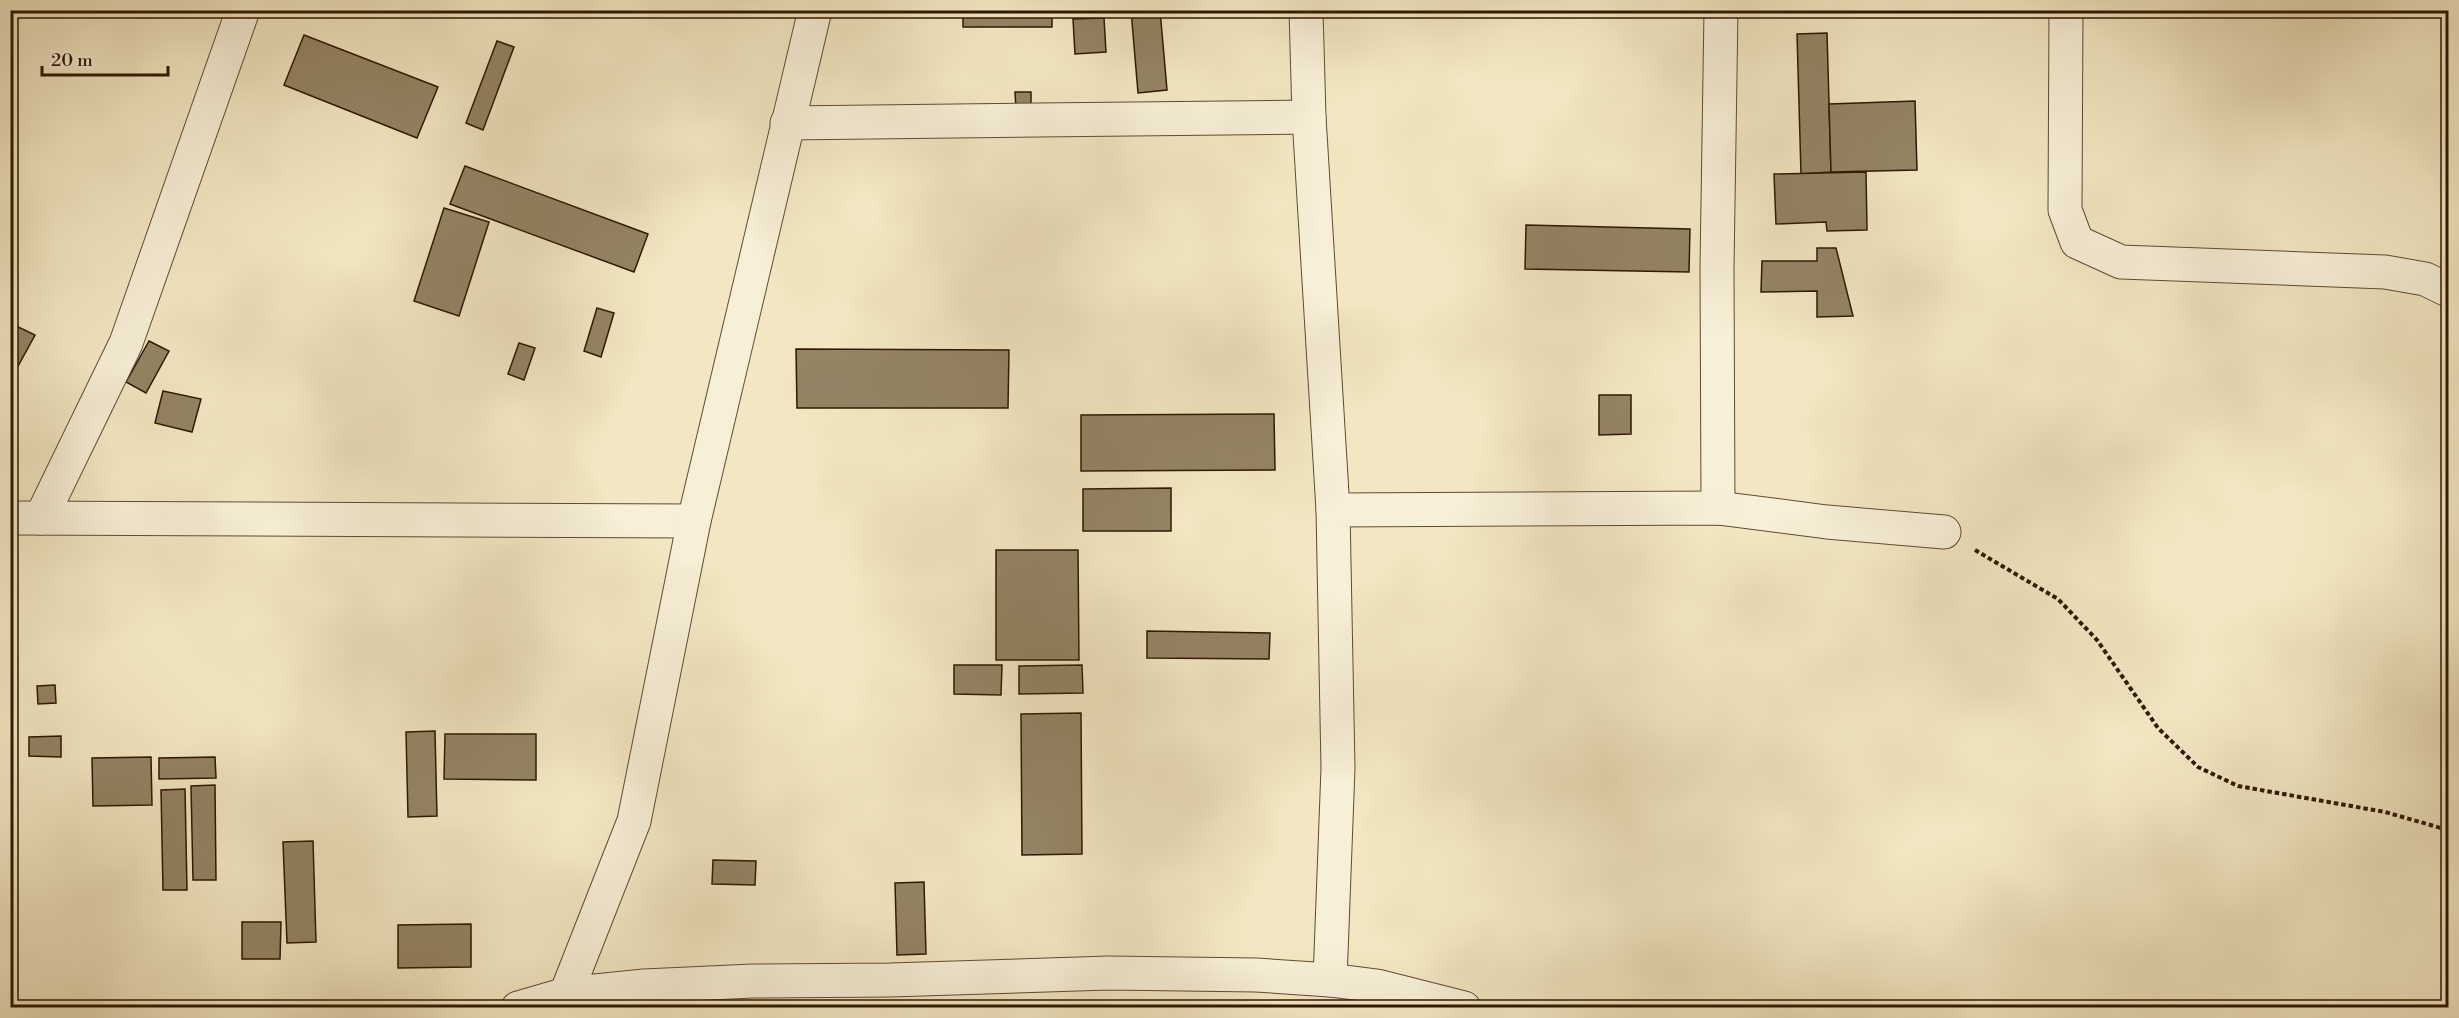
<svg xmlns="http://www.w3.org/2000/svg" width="2459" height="1018" font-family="'Libre Bodoni',serif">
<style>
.building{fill:#948465;stroke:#2e1800;stroke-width:1.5}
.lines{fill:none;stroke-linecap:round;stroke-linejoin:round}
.minor-casing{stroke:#5f4c30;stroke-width:35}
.path{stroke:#2e1800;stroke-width:4;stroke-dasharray:4.5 3;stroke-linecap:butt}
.minor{stroke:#f7efd7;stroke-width:33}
</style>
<rect width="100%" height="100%" fill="#f2e7c2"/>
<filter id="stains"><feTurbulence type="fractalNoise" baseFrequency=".00333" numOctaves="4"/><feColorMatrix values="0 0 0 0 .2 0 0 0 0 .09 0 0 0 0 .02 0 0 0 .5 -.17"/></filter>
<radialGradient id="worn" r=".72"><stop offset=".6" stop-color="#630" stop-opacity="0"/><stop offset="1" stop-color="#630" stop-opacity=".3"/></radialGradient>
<g class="building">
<rect x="963" y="10" width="89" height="17"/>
<polygon points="1131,10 1160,10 1167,90 1138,93"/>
<polygon points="1181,10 1273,10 1273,17 1181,15"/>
<polygon points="1104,18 1106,52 1075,54 1073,19"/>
<polygon points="1827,33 1831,172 1801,174 1797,34"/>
<polygon points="304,35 438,87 417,138 284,85"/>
<polygon points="497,41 514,47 483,130 466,123"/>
<polygon points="1015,92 1031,92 1031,109 1016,109"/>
<polygon points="1915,101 1917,170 1831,172 1829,104"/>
<polygon points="465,166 648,234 634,272 450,204"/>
<polygon points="1866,172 1867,230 1827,231 1826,222 1776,224 1774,174"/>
<polygon points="444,208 489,222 459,316 414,301"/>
<polygon points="1526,225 1690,229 1689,272 1525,269"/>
<polygon points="1817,248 1836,248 1853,316 1817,317 1817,291 1761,292 1762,261 1817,261"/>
<polygon points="597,308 614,313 601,357 584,351"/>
<polygon points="10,323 35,335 10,381"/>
<polygon points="149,341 169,351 146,393 126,382"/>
<polygon points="519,343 535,348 524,380 508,374"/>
<polygon points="796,349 1009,350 1008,408 797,408"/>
<polygon points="163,391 201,399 192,432 155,423"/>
<polygon points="1599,395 1631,395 1631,434 1599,435"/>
<polygon points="1274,414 1275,470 1081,471 1081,415"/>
<polygon points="1171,488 1171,531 1083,531 1083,489"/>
<polygon points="996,550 1078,550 1079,660 996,660"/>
<polygon points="1147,631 1270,633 1269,659 1147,658"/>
<polygon points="954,665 1002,665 1001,695 954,694"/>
<polygon points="1082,665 1083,693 1019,694 1019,666"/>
<polygon points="55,685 56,703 38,704 37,686"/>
<polygon points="1081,713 1082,854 1022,855 1021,714"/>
<polygon points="435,731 437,816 408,817 406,732"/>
<polygon points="445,734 536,734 536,780 444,779"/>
<polygon points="61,736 61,757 29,756 29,737"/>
<polygon points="151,757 152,805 93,806 92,758"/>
<polygon points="215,757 216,778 159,779 159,758"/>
<polygon points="215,785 216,880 193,880 191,786"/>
<polygon points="185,789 187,890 163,890 161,790"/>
<polygon points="313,841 316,942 287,943 283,842"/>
<polygon points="713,860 756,861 755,885 712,884"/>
<polygon points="924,882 926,954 897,955 895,883"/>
<polygon points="242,922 281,922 280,959 242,959"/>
<polygon points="471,924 471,967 398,968 398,925"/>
</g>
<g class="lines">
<g class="minor-casing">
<g id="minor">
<polyline points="1306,10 1309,117 1333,510 1338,768 1330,980"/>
<polyline points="2066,10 2065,210 2077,242 2121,262 2385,272 2425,279 2448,290"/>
<polyline points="787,123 1309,117"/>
<polyline points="1718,508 1717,268 1721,10"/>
<polyline points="1333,510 1718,508 1827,522 1944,532"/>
<polyline points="10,518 694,521"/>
<polyline points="41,518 126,343 243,10"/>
<polyline points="518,1008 566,994 644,986 753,981 890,980 1109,973 1256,975 1330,980 1377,986 1464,1008"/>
<polyline points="563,1008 566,994 634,821 694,521 815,10"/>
</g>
</g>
<polyline class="path" points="1975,550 2058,599 2097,640 2158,728 2198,767 2238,786 2385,812 2448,830"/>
<use href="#minor" class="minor"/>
</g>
<rect width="2459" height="1018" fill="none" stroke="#f2e7c2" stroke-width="36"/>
<rect x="12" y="12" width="2435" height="994" fill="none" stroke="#2e1800" stroke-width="3"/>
<rect x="18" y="18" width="2423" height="982" fill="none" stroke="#2e1800" stroke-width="1.5"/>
<path d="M42 66v9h126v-9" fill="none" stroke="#2e1800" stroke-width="3"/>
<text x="51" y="66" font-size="18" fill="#2e1800" stroke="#f7efd7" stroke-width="4.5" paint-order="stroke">20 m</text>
<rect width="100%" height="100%" filter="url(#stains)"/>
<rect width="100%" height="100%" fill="url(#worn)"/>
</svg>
